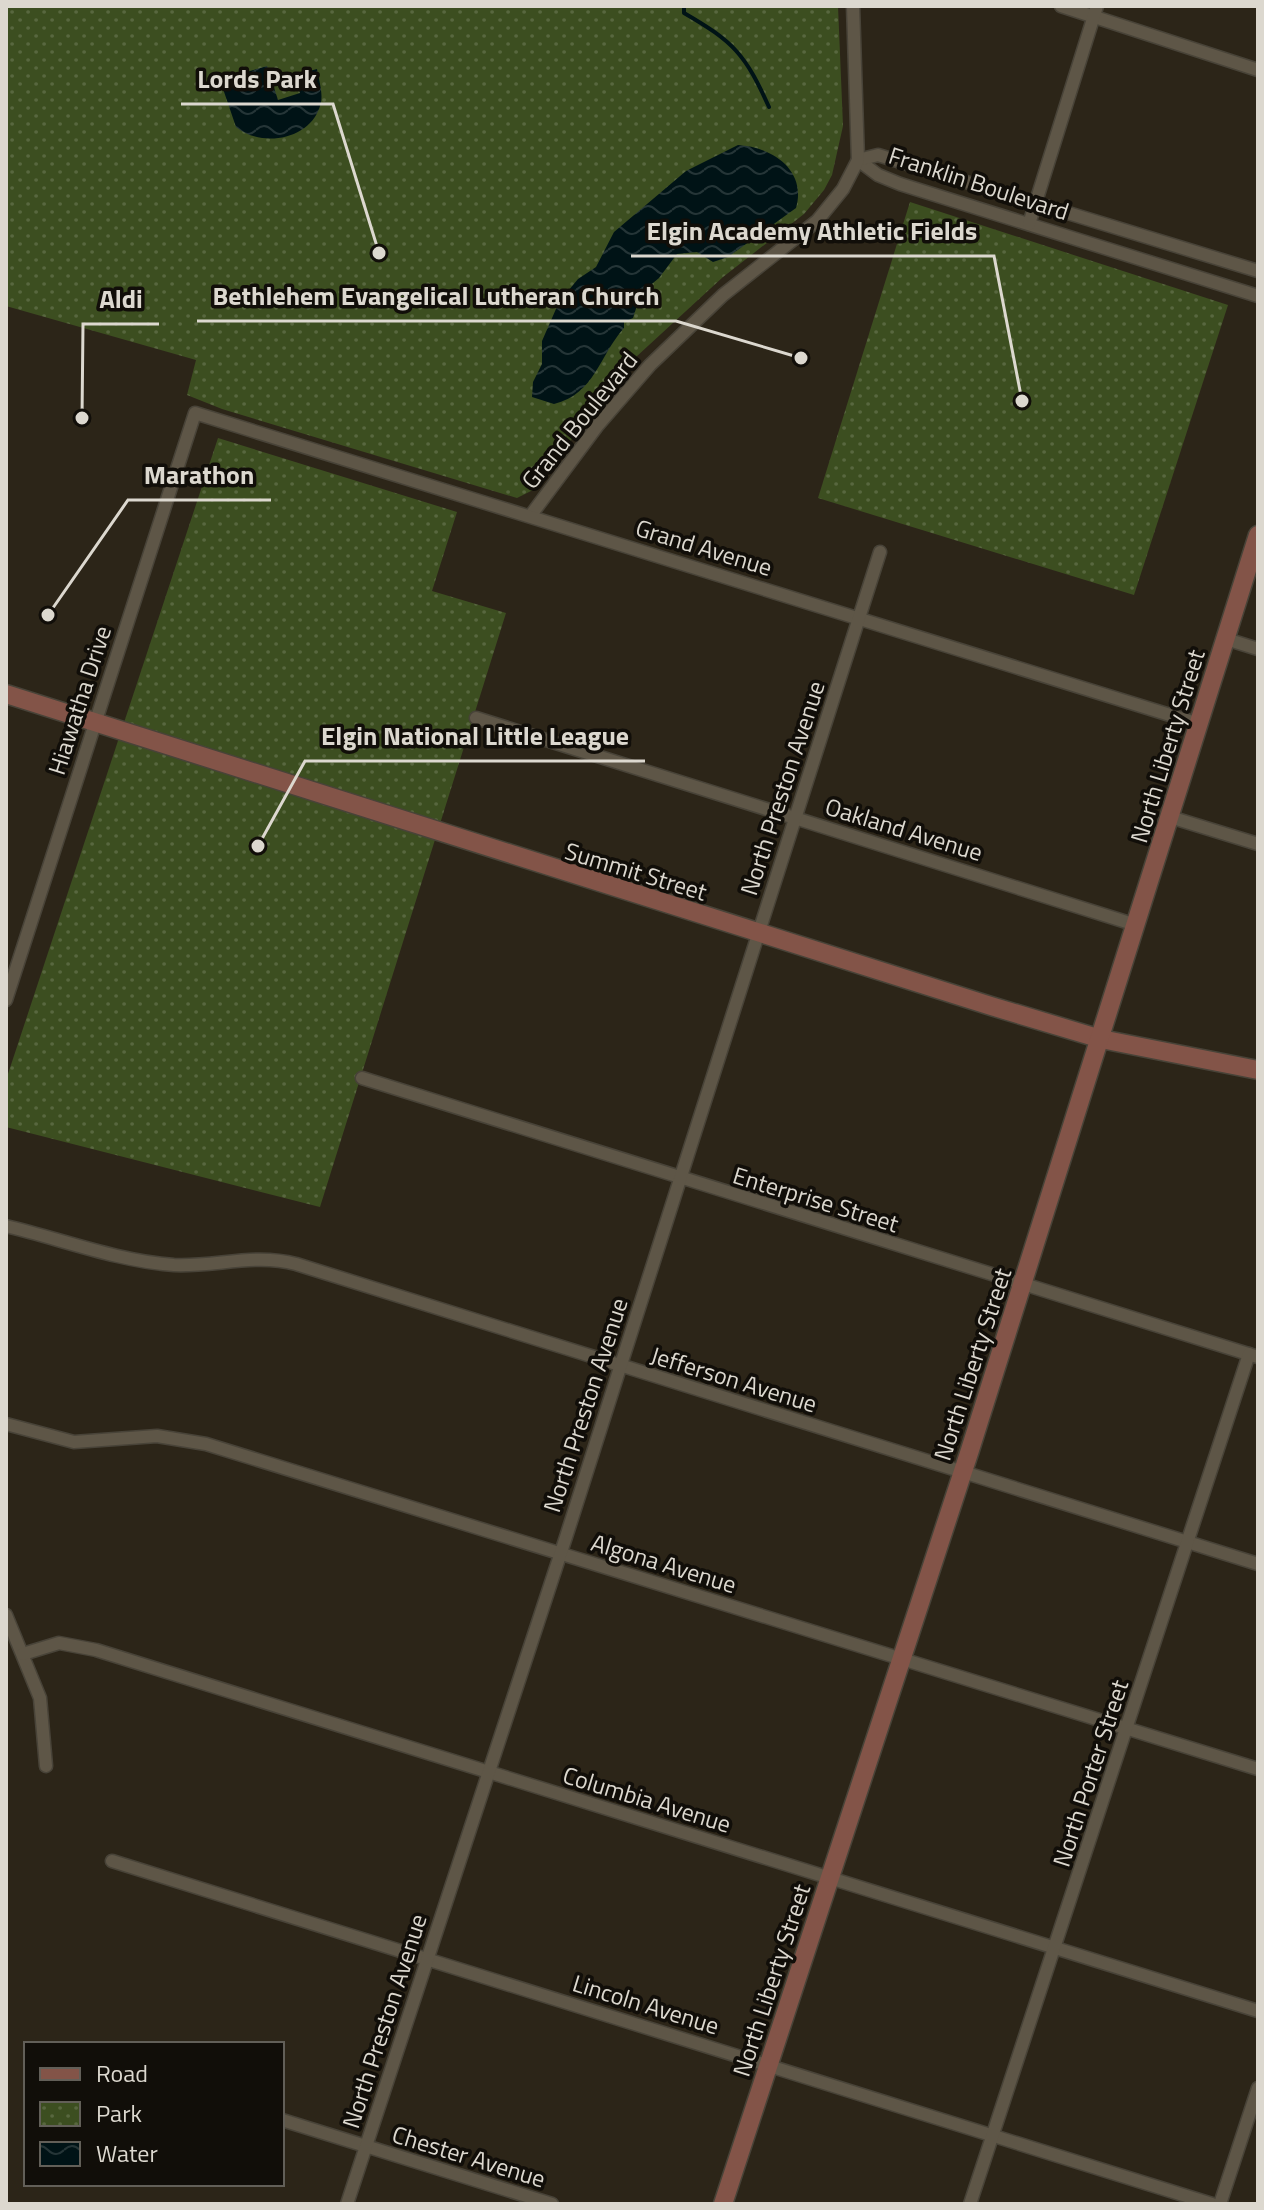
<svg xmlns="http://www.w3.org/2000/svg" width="1264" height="2210" font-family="'Titillium Web',sans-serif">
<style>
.park{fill:url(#park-dots)}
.water{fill:url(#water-waves)}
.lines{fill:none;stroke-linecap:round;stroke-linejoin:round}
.stream{stroke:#001316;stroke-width:4}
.street-casing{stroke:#484338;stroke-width:15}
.secondary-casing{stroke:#484338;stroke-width:21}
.street{stroke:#5e5647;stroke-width:12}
.secondary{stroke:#835448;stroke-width:18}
.labels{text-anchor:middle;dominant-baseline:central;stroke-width:7;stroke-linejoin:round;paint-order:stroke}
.street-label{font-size:24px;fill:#dcd8cf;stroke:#110e09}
.leader{fill:none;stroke:#dcd8cf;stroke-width:3}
.callout-dot{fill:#dcd8cf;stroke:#110e09;stroke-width:3}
.callout-label{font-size:26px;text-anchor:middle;font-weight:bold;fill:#dcd8cf;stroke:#110e09;stroke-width:7;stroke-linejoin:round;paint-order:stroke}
</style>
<defs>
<pattern id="park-dots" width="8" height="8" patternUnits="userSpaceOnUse" patternTransform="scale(2)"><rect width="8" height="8" fill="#3c4e20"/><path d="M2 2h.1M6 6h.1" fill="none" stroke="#58673f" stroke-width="1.8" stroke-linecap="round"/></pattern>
<pattern id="water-waves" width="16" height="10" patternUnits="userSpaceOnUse" patternTransform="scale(2)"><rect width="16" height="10" fill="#001316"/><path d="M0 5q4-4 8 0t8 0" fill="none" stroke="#253537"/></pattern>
</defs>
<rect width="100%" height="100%" fill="#2c2518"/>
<g class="park">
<polygon points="6,6 838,6 843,126 832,175 824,190 804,214 723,277 624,368 535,489 517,498 222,409 187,395 196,360 6,306"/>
<polygon points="910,202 1228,305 1134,595 818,498"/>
<polygon points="218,438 457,512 432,591 506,613 320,1207 6,1127 6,1080"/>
</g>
<g class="water">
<path d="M267,66L278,100L300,93L294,75L317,69C319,81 324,95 320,106C310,140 261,148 236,127L220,80Z"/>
<path d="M738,145C772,147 807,170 796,208L728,257L713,262L697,252L677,254L659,278L641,293L633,318L624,322V328C599,356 595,394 554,404L532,397L533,382L542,364V341L559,302L578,279L596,267L614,232L686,171Z"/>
</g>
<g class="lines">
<path class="stream" d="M684,6V13C734,42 745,54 769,107"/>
<g class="street-casing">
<g id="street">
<polyline points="1061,6 1258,70"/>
<polyline points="858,160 878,175 900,184 1258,296"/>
<polyline points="858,160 878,155 1258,271"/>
<polyline points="1029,224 1097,6"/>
<polyline points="531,515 598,425 650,365 723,295 817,221 843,189 858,160 853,6"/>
<polyline points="1226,639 1258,649"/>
<polyline points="476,718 1136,925"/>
<polyline points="1170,817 1258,844"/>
<polyline points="6,1000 195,413 1199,724"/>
<polyline points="362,1078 1258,1357"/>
<path d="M6,1226C61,1239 117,1261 174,1265C216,1267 254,1253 296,1264L1258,1564"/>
<polyline points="6,1424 74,1442 157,1436 206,1444 1258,1769"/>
<polyline points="6,1615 40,1698 46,1766"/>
<polyline points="23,1654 59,1643 96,1650 1258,2011"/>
<polyline points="112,1861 1212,2204"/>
<polyline points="282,2120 552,2204"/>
<polyline points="347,2204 566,1537 880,552"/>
<polyline points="970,2204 1249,1354"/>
<polyline points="1220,2204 1258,2088"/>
</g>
</g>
<g class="secondary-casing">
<g id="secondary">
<polyline points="6,694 991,1006 1101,1039 1258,1070"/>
<polyline points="723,2204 970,1450 1258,535"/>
</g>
</g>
<use href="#street" class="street"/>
<use href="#secondary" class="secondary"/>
</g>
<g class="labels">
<g class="street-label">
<text transform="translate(979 183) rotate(18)">Franklin Boulevard</text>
<text transform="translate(579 420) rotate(-51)">Grand Boulevard</text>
<text transform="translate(704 547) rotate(17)">Grand Avenue</text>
<text transform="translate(79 700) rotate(-72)">Hiawatha Drive</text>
<text transform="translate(1167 746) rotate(-73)">North Liberty Street</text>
<text transform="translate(782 788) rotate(-72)">North Preston Avenue</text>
<text transform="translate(904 829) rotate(17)">Oakland Avenue</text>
<text transform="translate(636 871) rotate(17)">Summit Street</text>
<text transform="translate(816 1199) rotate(17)">Enterprise Street</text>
<text transform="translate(972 1364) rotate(-72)">North Liberty Street</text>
<text transform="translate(734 1379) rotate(17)">Jefferson Avenue</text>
<text transform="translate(585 1405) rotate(-72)">North Preston Avenue</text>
<text transform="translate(664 1563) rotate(17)">Algona Avenue</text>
<text transform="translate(1090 1773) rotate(-72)">North Porter Street</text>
<text transform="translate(647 1799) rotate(17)">Columbia Avenue</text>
<text transform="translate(771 1980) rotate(-72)">North Liberty Street</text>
<text transform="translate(646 2004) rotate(17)">Lincoln Avenue</text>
<text transform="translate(384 2021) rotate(-72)">North Preston Avenue</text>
<text transform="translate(469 2156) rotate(17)">Chester Avenue</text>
</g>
</g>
<path class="leader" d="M379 253L333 104H181M1022 401L994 256H631M801 358L676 321H197M82 418L83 324H159M48 615L128 500H271M258 846L305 761H645"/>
<g class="callout-dot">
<circle cx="379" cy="253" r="8"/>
<circle cx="1022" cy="401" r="8"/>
<circle cx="801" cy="358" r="8"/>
<circle cx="82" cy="418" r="8"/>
<circle cx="48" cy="615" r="8"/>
<circle cx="258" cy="846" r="8"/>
</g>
<g class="callout-label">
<text x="257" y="88">Lords Park</text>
<text x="812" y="240">Elgin Academy Athletic Fields</text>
<text x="436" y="305">Bethlehem Evangelical Lutheran Church</text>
<text x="121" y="308">Aldi</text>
<text x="199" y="484">Marathon</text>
<text x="475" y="745">Elgin National Little League</text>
</g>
<rect width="1264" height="2210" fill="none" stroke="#dcd8cf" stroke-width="16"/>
<rect x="24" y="2042" width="260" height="144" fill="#110e09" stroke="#625f58" stroke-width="2"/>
<rect x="40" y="2068" width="40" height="12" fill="#835448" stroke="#625f58" stroke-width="2"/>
<text x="96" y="2082" font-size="24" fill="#dcd8cf">Road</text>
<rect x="40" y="2102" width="40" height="24" fill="url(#park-dots)" stroke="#625f58" stroke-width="2"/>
<text x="96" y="2122" font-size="24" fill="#dcd8cf">Park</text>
<rect x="40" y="2142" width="40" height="24" fill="url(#water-waves)" stroke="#625f58" stroke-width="2"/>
<text x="96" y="2162" font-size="24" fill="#dcd8cf">Water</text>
</svg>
